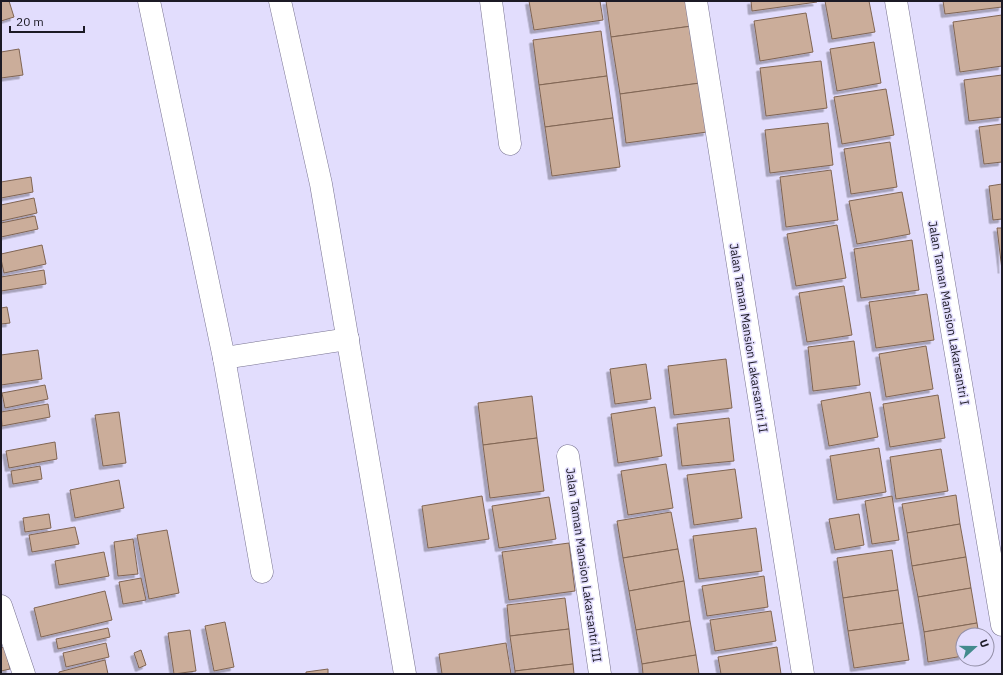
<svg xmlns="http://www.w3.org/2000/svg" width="1003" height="675" font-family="'IBM Plex Sans',sans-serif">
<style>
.building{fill:#cbad9a;stroke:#806553;filter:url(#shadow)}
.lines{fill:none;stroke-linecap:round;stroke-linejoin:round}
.minor-casing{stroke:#787390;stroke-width:23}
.minor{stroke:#fff;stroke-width:22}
.labels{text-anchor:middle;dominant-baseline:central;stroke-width:3;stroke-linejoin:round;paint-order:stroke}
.street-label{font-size:12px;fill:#1c1a25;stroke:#e2ddfd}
</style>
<defs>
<filter id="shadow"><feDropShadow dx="-3.5" dy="3.5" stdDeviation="0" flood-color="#0004"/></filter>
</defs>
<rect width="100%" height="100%" fill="#e2ddfd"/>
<g class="building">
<polygon points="1,1 9,1 14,17 1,21"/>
<polygon points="529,1 600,1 603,20 534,30"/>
<polygon points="606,1 689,1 692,26 611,37"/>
<polygon points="751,1 816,1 817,2 752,11"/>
<polygon points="825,1 869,1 875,32 832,39"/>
<polygon points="943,1 1002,1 1002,7 945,14"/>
<polygon points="806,13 813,52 760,61 754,21"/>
<polygon points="1002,15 1002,66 960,72 953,22"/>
<polygon points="692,26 700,83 620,94 611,37"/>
<polygon points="601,31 607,76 539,85 533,40"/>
<polygon points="874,42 881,83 837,91 830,49"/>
<polygon points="19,49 23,75 1,78 1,52"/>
<polygon points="821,61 827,108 766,116 760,68"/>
<polygon points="1002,75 1002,117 969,121 964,80"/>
<polygon points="607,76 613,118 545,127 539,85"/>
<polygon points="700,83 707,132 626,143 620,94"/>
<polygon points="886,89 894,135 842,144 834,97"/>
<polygon points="613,118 620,167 552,176 545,127"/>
<polygon points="828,123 833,165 770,173 765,130"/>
<polygon points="1002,124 1002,162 984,164 979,127"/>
<polygon points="890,142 897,187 851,194 844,149"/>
<polygon points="831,170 838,220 786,227 780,177"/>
<polygon points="31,177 33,192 1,198 1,182"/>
<polygon points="1002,184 1002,219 993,220 989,186"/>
<polygon points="902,192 910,234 857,244 849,201"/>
<polygon points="34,198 37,213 1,221 1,205"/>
<polygon points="35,216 38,229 1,237 1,223"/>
<polygon points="837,225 846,278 796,286 787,234"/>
<polygon points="997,228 1002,228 1002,270"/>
<polygon points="912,240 919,290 861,298 854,249"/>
<polygon points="42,245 46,264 4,273 1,259 1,254"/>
<polygon points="44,270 46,284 1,291 1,277"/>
<polygon points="844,286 852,335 807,342 799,293"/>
<polygon points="927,294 934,340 876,348 869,302"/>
<polygon points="7,307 10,323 1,324 1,308"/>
<polygon points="854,341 860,385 813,391 808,347"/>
<polygon points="926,346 933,389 886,397 879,354"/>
<polygon points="38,350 42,379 1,385 1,355"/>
<polygon points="726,359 732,408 674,415 668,366"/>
<polygon points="646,364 651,399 615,404 610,369"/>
<polygon points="45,385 48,399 5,408 2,393"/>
<polygon points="870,392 878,437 829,446 821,401"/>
<polygon points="938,395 945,438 890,447 883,404"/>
<polygon points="532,396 537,438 483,445 478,403"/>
<polygon points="48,404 50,417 2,426 1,412"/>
<polygon points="655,407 662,456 618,463 611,414"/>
<polygon points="119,412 126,463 103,466 95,415"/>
<polygon points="729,418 734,461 682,466 677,424"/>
<polygon points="537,438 544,491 490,498 483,445"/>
<polygon points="55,442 57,459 9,468 6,451"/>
<polygon points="879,448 886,492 837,500 830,456"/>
<polygon points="941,449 948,491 896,499 890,457"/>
<polygon points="666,464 673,508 628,515 621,471"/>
<polygon points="40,466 42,479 13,484 11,471"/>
<polygon points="735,469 742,518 694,525 687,475"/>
<polygon points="119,480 124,508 75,518 70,490"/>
<polygon points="956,495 960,524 907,533 902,504"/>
<polygon points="482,496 489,539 428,548 422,506"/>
<polygon points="892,496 899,540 872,544 865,501"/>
<polygon points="549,497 556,539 499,548 492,506"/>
<polygon points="671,512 678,549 623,558 617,521"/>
<polygon points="49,514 51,528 25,532 23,518"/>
<polygon points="859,514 864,545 835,550 829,519"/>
<polygon points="960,524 966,557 912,566 907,533"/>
<polygon points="75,527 79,544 32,552 29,535"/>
<polygon points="756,528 762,571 699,579 693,536"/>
<polygon points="167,530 179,593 149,599 137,535"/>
<polygon points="133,539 138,574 118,576 114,542"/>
<polygon points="569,543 575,591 509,600 502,552"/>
<polygon points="678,549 684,581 629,591 623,558"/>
<polygon points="892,550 898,590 843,598 837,558"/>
<polygon points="104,552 109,576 59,585 55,561"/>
<polygon points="966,557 971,588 918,597 912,566"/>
<polygon points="764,576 768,607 707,616 702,586"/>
<polygon points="141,578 146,600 123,604 119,582"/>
<polygon points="684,581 690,621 636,630 629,591"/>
<polygon points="971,588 977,623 924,632 918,597"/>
<polygon points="898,590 903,623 848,631 843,598"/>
<polygon points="105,591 112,620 41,637 34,608"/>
<polygon points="565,598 569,629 510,636 507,605"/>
<polygon points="771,611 776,641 715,651 710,620"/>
<polygon points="690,621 696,655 642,664 636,630"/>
<polygon points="225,622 234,667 214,671 205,626"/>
<polygon points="903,623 909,660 854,668 848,631"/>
<polygon points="977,623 979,635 963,635 963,656 928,662 924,632"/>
<polygon points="108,628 110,637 58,649 56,639"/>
<polygon points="569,629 573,664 515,671 510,636"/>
<polygon points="190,630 196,671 174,674 168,633"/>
<polygon points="106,643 109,657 66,667 63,653"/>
<polygon points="506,643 511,674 442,674 439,654"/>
<polygon points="5,647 10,669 1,671 1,648"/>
<polygon points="777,647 781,674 721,674 718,657"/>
<polygon points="141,650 146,665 139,668 134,653"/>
<polygon points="696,655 699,674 643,674 642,664"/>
<polygon points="105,660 108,674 59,674 59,672"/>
<polygon points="573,664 574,674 515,674 515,671"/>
<polygon points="328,669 328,674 306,674 306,672"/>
</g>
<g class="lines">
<g class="minor-casing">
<g id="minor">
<polyline points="149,1 224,358 262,572"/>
<polyline points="280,1 321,184 405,674"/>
<polyline points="491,1 510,144"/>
<polyline points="696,1 803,674"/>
<polyline points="896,1 1002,625"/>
<polyline points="224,358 348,339"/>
<polyline points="568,456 600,674"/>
<polyline points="1,606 24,674"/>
</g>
</g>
<use href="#minor" class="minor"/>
</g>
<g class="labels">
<g class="street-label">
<text transform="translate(949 313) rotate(80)">Jalan Taman Mansion Lakarsantri I</text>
<text transform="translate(749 338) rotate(81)">Jalan Taman Mansion Lakarsantri II</text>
<text transform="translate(584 565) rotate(82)">Jalan Taman Mansion Lakarsantri III</text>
</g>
</g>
<rect width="1003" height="675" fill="none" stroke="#1c1a25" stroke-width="4"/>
<g transform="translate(975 647) rotate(69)"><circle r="19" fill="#e2ddfd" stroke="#938fa7"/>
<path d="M0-3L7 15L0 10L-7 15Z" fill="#438b8d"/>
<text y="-6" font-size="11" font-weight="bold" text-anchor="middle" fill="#1c1a25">U</text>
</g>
<path d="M10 26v6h74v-6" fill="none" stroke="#1c1a25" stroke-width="2"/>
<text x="16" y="26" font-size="12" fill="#1c1a25" stroke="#e2ddfd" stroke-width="3" paint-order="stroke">20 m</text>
</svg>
